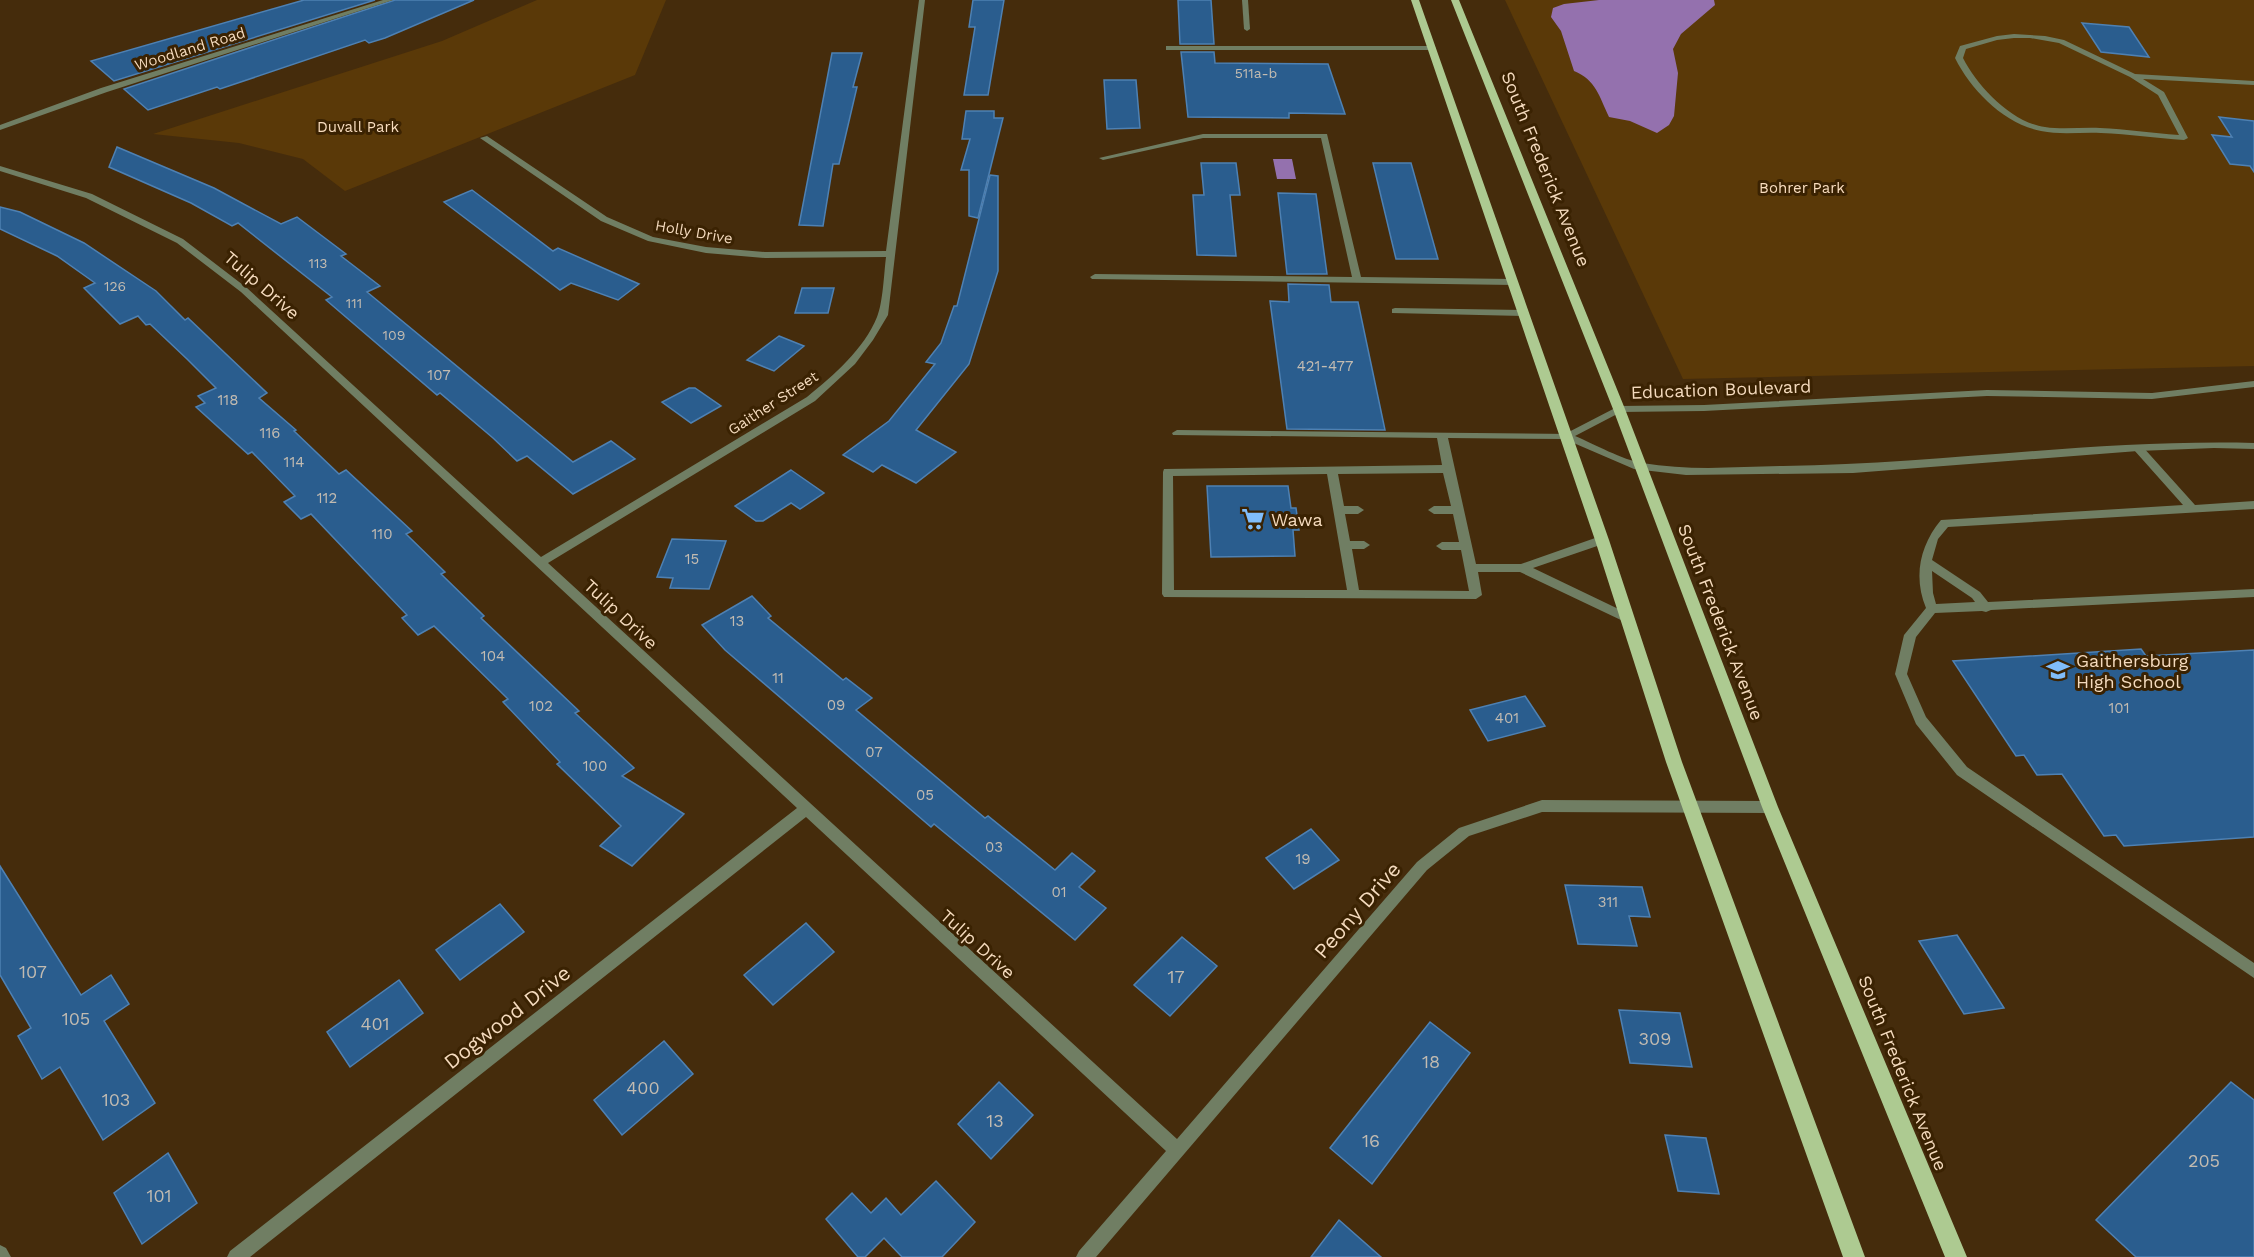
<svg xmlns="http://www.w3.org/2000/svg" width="2254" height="1257" font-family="'Work Sans',sans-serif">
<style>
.green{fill:#5a3908}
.water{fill:#9471ae}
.building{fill:#2a5d8e;stroke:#4e81b3;stroke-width:1.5}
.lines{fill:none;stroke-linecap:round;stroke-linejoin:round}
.lane{fill:#707e63;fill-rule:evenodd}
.street{fill:#707e63;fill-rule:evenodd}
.primary{fill:#adca91;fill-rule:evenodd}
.labels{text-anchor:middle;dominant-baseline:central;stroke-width:6;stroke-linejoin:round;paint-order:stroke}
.far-number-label{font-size:14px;fill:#c2bbb1}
.far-street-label{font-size:15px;fill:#f4dabd;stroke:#3a2202}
.far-park-label{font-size:15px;fill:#f9ddbf;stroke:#3a2202}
.number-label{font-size:15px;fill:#c2bbb1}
.street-label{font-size:18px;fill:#f4dabd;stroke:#3a2202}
.poi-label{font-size:18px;fill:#f4dabd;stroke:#3a2202;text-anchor:start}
.near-number-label{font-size:18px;fill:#c2bbb1}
.near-street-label{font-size:21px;fill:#f4dabd;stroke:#3a2202}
</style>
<rect width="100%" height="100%" fill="#452c0c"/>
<g class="green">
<polygon points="537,0 666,0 635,75 345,191 303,159 239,143 153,134 442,41"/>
<polygon points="1505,0 2254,0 2254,366 1683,379"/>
</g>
<g class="water">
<path d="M1599,0H1714L1715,5L1681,34L1673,49L1678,73L1674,116L1669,125L1657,133L1630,121L1609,117C1599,96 1596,80 1574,71L1561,31L1551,17L1553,8L1564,4Z"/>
<polygon points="1273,159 1292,159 1296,179 1277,179"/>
</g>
<g class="building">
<polygon points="304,0 375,0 114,81 91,61"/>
<polygon points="395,0 474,0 385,38 369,43 365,40 220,89 217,87 148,110 124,89"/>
<polygon points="973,0 1004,0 988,95 964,95 975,27 969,27"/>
<polygon points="1178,0 1211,0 1214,44 1180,44"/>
<polygon points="2082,23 2129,27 2149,57 2101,52"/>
<polygon points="1181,52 1214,52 1215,63 1328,64 1345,114 1289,113 1289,118 1188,117"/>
<polygon points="832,53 862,53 853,87 857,87 839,164 833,164 823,226 799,225"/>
<polygon points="1104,80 1136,80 1140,128 1107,129"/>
<polygon points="966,111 994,111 994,118 1003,118 978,218 969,216 969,170 961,170 970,139 962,139"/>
<polygon points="2219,117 2254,121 2254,172 2250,166 2230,164 2212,135 2232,137"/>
<polygon points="117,147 214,188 281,224 297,217 346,254 341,256 380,286 367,292 573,462 611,441 635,459 573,494 527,456 517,461 493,438 440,393 437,395 326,300 332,297 238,223 232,226 191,203 109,167"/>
<polygon points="1201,163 1236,163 1240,195 1230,195 1236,256 1197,255 1193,195 1204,195"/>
<polygon points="1373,163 1411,163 1438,259 1396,259"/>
<polygon points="990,175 998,176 998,271 969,364 916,430 956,452 916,483 882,465 873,472 843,455 889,421 935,364 926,362 941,343 954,306 957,306"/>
<polygon points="472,190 553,251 558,248 639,284 618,300 571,283 560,290 444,202"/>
<polygon points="1278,193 1316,194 1327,274 1287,274"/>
<polygon points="0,207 20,212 84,243 156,291 185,320 188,318 267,393 259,398 296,430 294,431 339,474 346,470 412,531 406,534 445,572 441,574 484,616 481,618 579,711 575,713 634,768 622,776 684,814 632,866 600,846 621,826 557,764 560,762 503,702 508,699 434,626 418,635 402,618 407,615 311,514 301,519 284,502 295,496 252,452 248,454 196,407 205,403 198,396 216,388 187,359 150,324 146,325 138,316 120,324 84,288 95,283 57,256 0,229"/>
<polygon points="1288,284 1329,285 1331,302 1358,302 1385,430 1287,429 1270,301 1289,302"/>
<polygon points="802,288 834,288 828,313 795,313"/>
<polygon points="779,336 804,346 774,371 747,360"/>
<polygon points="689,388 695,388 721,406 691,423 662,402"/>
<polygon points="791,470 824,493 800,509 791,503 763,521 756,521 735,506"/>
<polygon points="1207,486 1288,486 1291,508 1296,508 1299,530 1293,530 1295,556 1211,557"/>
<polygon points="672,539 726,541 709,589 670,588 673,578 657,577"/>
<polygon points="752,596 771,616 768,618 843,680 846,678 872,698 856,710 985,818 988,816 1055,870 1072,853 1095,871 1079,887 1106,908 1075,940 934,824 931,827 725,650 702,625"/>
<polygon points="2141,649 2146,656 2254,650 2254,837 2124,846 2116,835 2104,836 2062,774 2037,775 2024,755 2016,756 1953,661"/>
<polygon points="1525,696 1545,726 1488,741 1470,710"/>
<polygon points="1311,829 1339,860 1294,889 1266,858"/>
<polygon points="0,866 81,995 111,975 129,1004 104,1021 155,1103 103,1140 60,1067 42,1079 18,1036 31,1028 0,975"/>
<polygon points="1565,885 1642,887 1650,917 1629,916 1637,946 1578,944"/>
<polygon points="500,904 524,932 460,980 436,950"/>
<polygon points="806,923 834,952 773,1005 744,975"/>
<polygon points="1957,935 2004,1008 1964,1014 1919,941"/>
<polygon points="1182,937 1217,966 1170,1016 1134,985"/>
<polygon points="399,980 423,1013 350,1067 327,1032"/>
<polygon points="1619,1010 1680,1013 1692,1067 1630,1063"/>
<polygon points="1430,1022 1470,1053 1372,1184 1330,1148"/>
<polygon points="664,1041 693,1074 622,1135 594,1100"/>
<polygon points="999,1082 1033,1115 991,1159 958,1124"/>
<polygon points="2231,1082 2254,1100 2254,1257 2136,1257 2096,1220"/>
<polygon points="1665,1135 1706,1138 1719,1194 1678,1191"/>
<polygon points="168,1153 197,1203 142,1244 114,1193"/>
<polygon points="936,1181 975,1222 942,1257 902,1257 884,1238 865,1257 858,1257 826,1219 852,1193 871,1213 886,1198 901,1215"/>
<polygon points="1339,1220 1381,1257 1311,1257"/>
</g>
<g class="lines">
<g class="lane">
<polygon points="1242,0 1248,0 1250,29 1247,31 1244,29"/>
<path d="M2014,34L2045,36L2064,40L2135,74L2254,81V85L2143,79L2164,92L2188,138L2184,140C2156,138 2129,134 2101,133C2081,132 2060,135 2041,131C2004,124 1971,90 1955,58L1960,46L1997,36ZM2014,38H2030L2059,43L2130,77L2158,95L2179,135C2152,133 2126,129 2100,128C2082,127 2063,130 2045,127C2012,123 1977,86 1963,58L1966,49L1997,40Z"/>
<polygon points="1166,46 1432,46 1436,48 1432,50 1166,50"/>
<polygon points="1203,134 1327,134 1361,277 1513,279 1518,282 1513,285 1092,279 1090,277 1095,274 1352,277 1321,138 1203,138 1103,160 1099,158"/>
<polygon points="1395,308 1523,310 1528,313 1523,316 1392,313 1392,309"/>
<path d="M1177,430L1570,434L1571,436L1570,438L1566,439L1448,438L1476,564H1521L1598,537H1606L1608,540L1606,543L1533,568L1631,615L1633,618L1631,621H1623L1520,572H1478L1482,595L1476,599L1164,597L1162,594L1163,472L1164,469L1442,465L1437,438L1173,435L1172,433ZM1443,473L1451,506H1434L1428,510L1434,514H1453L1459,542H1442L1436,546L1442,550H1461L1469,591L1359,590L1352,549H1364L1370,545L1364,541H1350L1345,514H1358L1364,510L1358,506H1344L1338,474ZM1327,474L1347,590H1174L1173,476Z"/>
<path d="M2138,445L2142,446L2195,505L2254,501V509L1948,527L1938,539L1932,560L1980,592L1988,602L2254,589V597L1991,610L1986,612L1982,611L1935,613L1916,637L1907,674L1926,717L1967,767L2254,963V978L1957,775L1916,724L1895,674L1904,635L1926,608C1913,577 1920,545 1941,520L2183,505L2134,450L2133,448L2134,446ZM1932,571L1972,598L1975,602L1936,604L1933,593Z"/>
</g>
<g class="street">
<polygon points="383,0 393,0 107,92 0,130 0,125 101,88"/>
<path d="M919,0H925L888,315L873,340L855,364L815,401L548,563L1177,1139L1417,862L1459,828L1542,800L1770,801L1775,803L1777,807L1775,811L1770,813L1542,812L1469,836L1427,870L1096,1257H1076L1079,1251L1166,1151L806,817L250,1257H227L230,1251L797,808L241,292L177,243L86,198L0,171V166L92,194L183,239L247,288L541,557L807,397C834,375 864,349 877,317C883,303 884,273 886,257L765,258L706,253L648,241L601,221L480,138L487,136L607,217L653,237L706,247L765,252L886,251Z"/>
<path d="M2254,381V387L2152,399L1987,396L1704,411L1621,412L1575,436C1594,444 1623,460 1642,463C1688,471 1736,467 1783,466C1940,464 2097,439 2254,443V449L2214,448L2138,451L1853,473L1686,475L1634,469L1562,438L1561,436L1619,406L1704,405L1987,390L2152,393Z"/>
<polygon points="0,1245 6,1248 11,1257 0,1257"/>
</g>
<g class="primary">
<polygon points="1411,0 1419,0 1609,540 1682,762 1865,1257 1843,1257 1666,762 1595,540"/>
<polygon points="1451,0 1459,0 1625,409 1778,807 1967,1257 1945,1257 1762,807 1613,409"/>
</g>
</g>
<defs>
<g id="supermarket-bare" transform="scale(1.8)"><path d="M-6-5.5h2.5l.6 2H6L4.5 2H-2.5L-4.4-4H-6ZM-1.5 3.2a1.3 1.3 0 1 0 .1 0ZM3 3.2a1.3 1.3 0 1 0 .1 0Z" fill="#80bdfa" stroke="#3a2202" stroke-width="2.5" paint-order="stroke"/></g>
<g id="school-bare" transform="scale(1.8)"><path d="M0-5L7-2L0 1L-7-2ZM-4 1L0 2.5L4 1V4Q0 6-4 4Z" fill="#80bdfa" stroke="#3a2202" stroke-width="2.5" paint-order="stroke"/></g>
</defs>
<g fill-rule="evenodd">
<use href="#supermarket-bare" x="1253" y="519"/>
<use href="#school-bare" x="2058" y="670"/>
</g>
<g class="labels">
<g class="far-number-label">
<text x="1256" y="73">511a-b</text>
<text x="318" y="263">113</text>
<text x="115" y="286">126</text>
<text x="354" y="303">111</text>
<text x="394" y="335">109</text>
</g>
<g class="far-street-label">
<text transform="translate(190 49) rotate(-17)">Woodland Road</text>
<text transform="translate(694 232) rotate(10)">Holly Drive</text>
<text transform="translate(773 403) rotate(-33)">Gaither Street</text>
</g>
<g class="far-park-label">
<text x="358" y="127">Duvall Park</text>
<text x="1802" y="188">Bohrer Park</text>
</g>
<g class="number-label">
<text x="1325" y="366">421-477</text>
<text x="439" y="375">107</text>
<text x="228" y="400">118</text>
<text x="270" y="433">116</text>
<text x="294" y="462">114</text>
<text x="327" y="498">112</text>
<text x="382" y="534">110</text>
<text x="692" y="559">15</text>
<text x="737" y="621">13</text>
<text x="493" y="656">104</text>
<text x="778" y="678">11</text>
<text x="836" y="705">09</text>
<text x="541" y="706">102</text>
<text x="2119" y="708">101</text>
<text x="1507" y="718">401</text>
<text x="874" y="752">07</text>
<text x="595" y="766">100</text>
<text x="925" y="795">05</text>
<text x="994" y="847">03</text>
<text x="1303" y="859">19</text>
<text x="1059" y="892">01</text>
<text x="1608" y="902">311</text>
</g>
<g class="street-label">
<text transform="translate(1546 169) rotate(68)">South Frederick Avenue</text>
<text transform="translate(262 285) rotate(41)">Tulip Drive</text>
<text transform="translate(1721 389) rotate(-2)">Education Boulevard</text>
<text transform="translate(621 614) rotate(43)">Tulip Drive</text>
<text transform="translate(1721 622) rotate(69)">South Frederick Avenue</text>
<text transform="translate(978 944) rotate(42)">Tulip Drive</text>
<text transform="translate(1903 1073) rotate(68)">South Frederick Avenue</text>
</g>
<g class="poi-label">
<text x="1271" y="519">Wawa</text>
<text x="2076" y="660">Gaithersburg<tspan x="2076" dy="21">High School</tspan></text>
</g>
<g class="near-number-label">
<text x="33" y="971">107</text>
<text x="1176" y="976">17</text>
<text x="76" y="1018">105</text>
<text x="375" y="1023">401</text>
<text x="1655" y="1038">309</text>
<text x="1431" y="1061">18</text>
<text x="643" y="1087">400</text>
<text x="116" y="1099">103</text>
<text x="995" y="1120">13</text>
<text x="1371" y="1140">16</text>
<text x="2204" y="1160">205</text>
<text x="159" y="1195">101</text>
</g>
<g class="near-street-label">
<text transform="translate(1357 910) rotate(-49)">Peony Drive</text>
<text transform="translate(507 1017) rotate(-38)">Dogwood Drive</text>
</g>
</g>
</svg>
